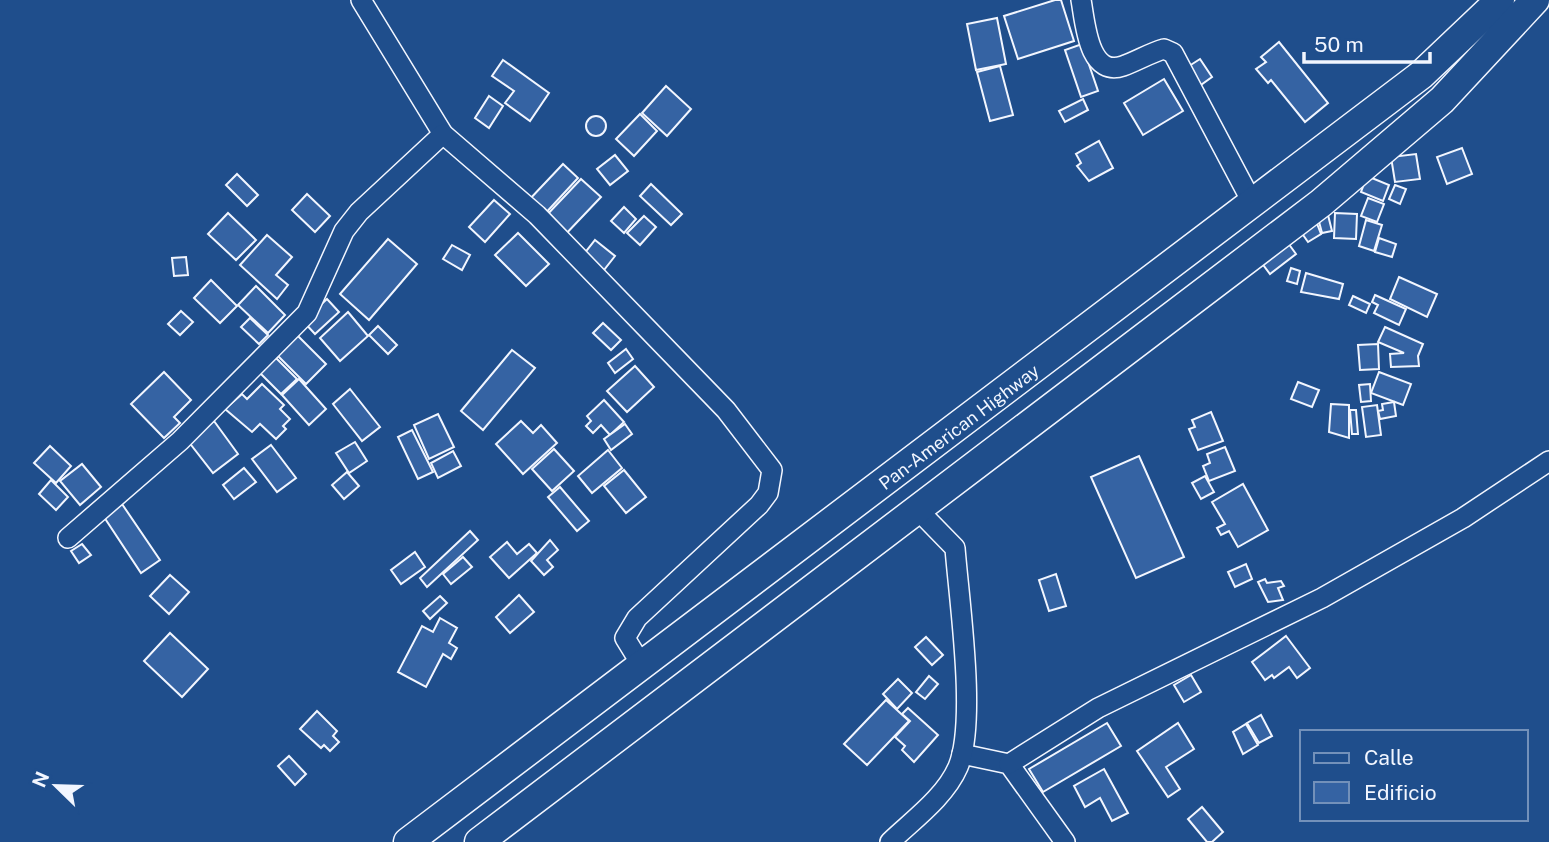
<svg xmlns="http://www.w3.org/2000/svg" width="1549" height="842" font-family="'Public Sans',sans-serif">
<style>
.building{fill:#3563a3;stroke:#f2f6ff;stroke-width:2}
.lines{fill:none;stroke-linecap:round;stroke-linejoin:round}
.minor-casing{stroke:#f2f6ff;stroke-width:22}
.highway-casing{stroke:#f2f6ff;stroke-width:31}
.minor{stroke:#1f4e8c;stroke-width:19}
.highway{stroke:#1f4e8c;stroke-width:28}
.labels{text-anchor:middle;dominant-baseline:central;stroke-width:5;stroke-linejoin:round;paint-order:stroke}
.street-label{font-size:18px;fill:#f2f6ff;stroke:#1f4e8c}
</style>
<rect width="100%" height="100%" fill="#1f4e8c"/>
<g class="building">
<polygon points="1055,0 1061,0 1074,41 1018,59 1004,16"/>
<polygon points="997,18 1006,64 976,70 967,24"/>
<polygon points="1279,42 1328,103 1305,122 1271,80 1268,83 1256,69 1266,62 1261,57"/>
<polygon points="1082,44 1098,91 1081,97 1065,50"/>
<polygon points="1200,59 1212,77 1198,87 1186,68"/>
<polygon points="503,60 549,93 530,121 505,103 514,91 492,76"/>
<polygon points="1000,66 1013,115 990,121 977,72"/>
<polygon points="1164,79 1183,111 1143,135 1124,103"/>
<polygon points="666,86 691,109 667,136 642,113"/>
<polygon points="489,96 503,106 489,128 475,118"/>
<polygon points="1083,99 1088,110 1065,122 1059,111"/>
<polygon points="640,114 657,131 634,156 616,139"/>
<circle cx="596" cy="126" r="10"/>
<polygon points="1099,141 1113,168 1089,181 1077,166 1081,163 1076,154"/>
<polygon points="1462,148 1472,174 1447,184 1437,157"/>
<polygon points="1416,154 1420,179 1395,182 1391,157"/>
<polygon points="615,155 628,171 610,185 597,169"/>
<polygon points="563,164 578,178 542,217 527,202"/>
<polygon points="237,174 258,195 247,206 226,185"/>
<polygon points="1367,176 1389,185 1383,201 1361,192"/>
<polygon points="581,179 601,197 562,238 543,219"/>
<polygon points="651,184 682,214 671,225 640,196"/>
<polygon points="1395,185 1406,189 1400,204 1389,199"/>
<polygon points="307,194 330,216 315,232 292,210"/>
<polygon points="1368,198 1384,204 1377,222 1361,216"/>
<polygon points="494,200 510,214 485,242 469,227"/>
<polygon points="624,207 636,219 624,233 611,221"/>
<polygon points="228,213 256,240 236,260 208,234"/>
<polygon points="1335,213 1357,214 1356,239 1334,238"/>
<polygon points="1328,215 1332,231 1322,233 1318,218"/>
<polygon points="644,216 656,227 640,245 627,233"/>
<polygon points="1366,220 1382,225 1374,251 1359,246"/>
<polygon points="1316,221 1321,234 1308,242 1301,232"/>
<polygon points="518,233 549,264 526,286 495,255"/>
<polygon points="267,235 292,257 276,275 288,285 277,299 240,265"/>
<polygon points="1379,238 1396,244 1392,257 1375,252"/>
<polygon points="388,239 417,264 369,320 340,294"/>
<polygon points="595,240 615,256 600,275 580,259"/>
<polygon points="1288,243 1296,254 1270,274 1261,262"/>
<polygon points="452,245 470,255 462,270 443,259"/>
<polygon points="186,257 188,275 174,276 172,258"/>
<polygon points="1291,268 1300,271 1297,284 1287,281"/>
<polygon points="1306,273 1343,284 1339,299 1301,292"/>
<polygon points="1399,277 1437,294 1427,317 1390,299"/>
<polygon points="211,280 237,306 220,323 194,298"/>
<polygon points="256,286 285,315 268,333 238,305"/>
<polygon points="1375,295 1406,309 1399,325 1374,313 1378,305 1372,302"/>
<polygon points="1353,296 1370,304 1366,313 1349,305"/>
<polygon points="327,299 339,312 315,334 303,321"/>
<polygon points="181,311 193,322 180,335 168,324"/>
<polygon points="348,312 368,336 340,361 320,338"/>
<polygon points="250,318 268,335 259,344 241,327"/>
<polygon points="603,323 621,340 611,350 593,333"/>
<polygon points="378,326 397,345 388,354 369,335"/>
<polygon points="1385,327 1423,344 1418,356 1419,366 1391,367 1390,354 1404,353 1378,342"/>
<polygon points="295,333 326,364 306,384 275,353"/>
<polygon points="1378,344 1379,369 1360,370 1358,345"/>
<polygon points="626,349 633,359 615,373 608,363"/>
<polygon points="512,350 535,368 483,430 461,411"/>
<polygon points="274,356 297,379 281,394 258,371"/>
<polygon points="635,366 654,387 627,412 607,391"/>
<polygon points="164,372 191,400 174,417 180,423 164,438 131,404"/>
<polygon points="1379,372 1411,384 1403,405 1371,393"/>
<polygon points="299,379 326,409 309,425 282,395"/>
<polygon points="1298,382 1319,390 1312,407 1291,399"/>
<polygon points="262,384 284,405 280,409 290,419 283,426 286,429 276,439 260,424 252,432 225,409 242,394 247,399"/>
<polygon points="1370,384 1371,401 1361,402 1359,385"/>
<polygon points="350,389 380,427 362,441 333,404"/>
<polygon points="604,400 624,422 610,435 601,425 593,433 586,426 591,421 587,416"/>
<polygon points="1394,402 1396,416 1380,419 1378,411 1383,410 1382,404"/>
<polygon points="1331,404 1349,405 1349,438 1329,432"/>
<polygon points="1377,405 1381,435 1366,437 1362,407"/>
<polygon points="1350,410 1356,410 1358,434 1352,434"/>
<polygon points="1211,412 1223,441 1198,450 1189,429 1195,427 1192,420"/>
<polygon points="438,414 454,447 429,459 414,425"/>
<polygon points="214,421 238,454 213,473 188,441"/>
<polygon points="521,421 533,433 541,425 557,443 523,474 496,444"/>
<polygon points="625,424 632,434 611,450 604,439"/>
<polygon points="412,430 433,472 418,479 398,437"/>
<polygon points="355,442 367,461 349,473 336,453"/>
<polygon points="271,445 296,478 277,492 252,459"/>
<polygon points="50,446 71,466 56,483 34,463"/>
<polygon points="1225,447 1235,471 1209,481 1203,466 1210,463 1207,454"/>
<polygon points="554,449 574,471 552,491 532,469"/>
<polygon points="608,450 622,468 592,493 578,476"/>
<polygon points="453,451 461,466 438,478 431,463"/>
<polygon points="1139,456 1184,557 1136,578 1091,477"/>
<polygon points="82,464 101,487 80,505 60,481"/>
<polygon points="244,468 256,482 234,499 223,485"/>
<polygon points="624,470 646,497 626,513 604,486"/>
<polygon points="347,472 359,486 344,499 332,485"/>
<polygon points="1205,476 1214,492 1201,499 1192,483"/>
<polygon points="51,480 68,497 56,510 39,494"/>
<polygon points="1243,484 1268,530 1238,547 1229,531 1221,535 1217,528 1225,524 1212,502"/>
<polygon points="560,487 589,521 577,531 548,497"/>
<polygon points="122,504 160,560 141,573 104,517"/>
<polygon points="470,531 478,540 427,587 420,578"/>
<polygon points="550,540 558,550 547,560 553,567 544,575 531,561"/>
<polygon points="507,542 517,554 529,544 537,553 509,578 490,557"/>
<polygon points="82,544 91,555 79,563 71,551"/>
<polygon points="415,552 425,567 401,584 391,570"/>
<polygon points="463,557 472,567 451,584 443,574"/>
<polygon points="1246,564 1252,579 1235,587 1228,572"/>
<polygon points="1056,574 1066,606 1049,611 1039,580"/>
<polygon points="170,575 189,592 169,614 150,596"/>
<polygon points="1265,579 1267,583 1281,581 1284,586 1278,588 1283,600 1268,602 1258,582"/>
<polygon points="519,595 534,612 510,633 496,617"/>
<polygon points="440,596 447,603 430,619 423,611"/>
<polygon points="440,618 457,628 449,643 457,648 451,659 443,654 426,687 398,672 422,626 433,632"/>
<polygon points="170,633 208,669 182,697 144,661"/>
<polygon points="1286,636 1310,668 1297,678 1289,667 1274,678 1272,675 1265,680 1252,662"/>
<polygon points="926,637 943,655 932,665 915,647"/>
<polygon points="1191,675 1201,692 1184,702 1174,685"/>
<polygon points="929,676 938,684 925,699 916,692"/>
<polygon points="898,679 912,693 897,709 883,694"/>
<polygon points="886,700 909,721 867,765 844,744"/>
<polygon points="908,708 938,735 914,762 902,750 905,746 895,737 910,721 902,714"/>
<polygon points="317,711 337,731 333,736 339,742 330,751 324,745 321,748 300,729"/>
<polygon points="1261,715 1272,736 1259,743 1247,723"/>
<polygon points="1107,723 1121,746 1043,792 1029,769"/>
<polygon points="1178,723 1194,749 1166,767 1180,789 1168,797 1137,751"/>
<polygon points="1246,724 1258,745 1243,754 1233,732"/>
<polygon points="289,756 306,774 295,785 278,766"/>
<polygon points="1104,769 1128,813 1112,821 1100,798 1085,807 1074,786"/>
<polygon points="1202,807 1223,832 1212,842 1207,842 1188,819"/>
</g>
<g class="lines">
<g class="minor-casing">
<g id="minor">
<polyline points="361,0 443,134 537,215 726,410 772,470 768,493 759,505 637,618 625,638 641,664"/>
<path d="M1081,0C1085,21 1088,78 1123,66C1137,61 1150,53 1164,49L1173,53L1253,204"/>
<polyline points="68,538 180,441 307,313 344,231 359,212 443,134"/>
<polyline points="962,754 1009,764 1065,842"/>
<polyline points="1009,764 1098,708 1322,598 1463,518 1549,461"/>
<path d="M890,842C913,820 945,797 958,767C977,722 959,600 955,548L918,510"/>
</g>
</g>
<g class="highway-casing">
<g id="highway">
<polyline points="408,842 1421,75 1500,0"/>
<polyline points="479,842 1321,203 1442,100 1535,0"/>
</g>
</g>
<use href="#minor" class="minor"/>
<use href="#highway" class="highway"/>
</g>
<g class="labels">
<g class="street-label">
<text transform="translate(959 427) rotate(-37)">Pan-American Highway</text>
</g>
</g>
<rect x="1300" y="730" width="228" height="91" fill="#1f4e8c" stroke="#7391ba" stroke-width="2"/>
<rect x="1314" y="753" width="35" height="10" fill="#1f4e8c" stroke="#7391ba" stroke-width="2"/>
<text x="1364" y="765" font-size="21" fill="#f2f6ff">Calle</text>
<rect x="1314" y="782" width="35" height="21" fill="#3563a3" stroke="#7391ba" stroke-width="2"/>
<text x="1364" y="800" font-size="21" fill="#f2f6ff">Edificio</text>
<g transform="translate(56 786) rotate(293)" stroke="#1f4e8c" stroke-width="5" paint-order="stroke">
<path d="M0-5L12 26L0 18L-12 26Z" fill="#f2f6ff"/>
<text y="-10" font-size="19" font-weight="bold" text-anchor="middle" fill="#f2f6ff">N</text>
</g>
<path d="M1304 52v10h126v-10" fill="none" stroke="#f2f6ff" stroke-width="3.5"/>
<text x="1314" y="52" font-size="21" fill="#f2f6ff" stroke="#1f4e8c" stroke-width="5" paint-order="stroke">50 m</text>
</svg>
